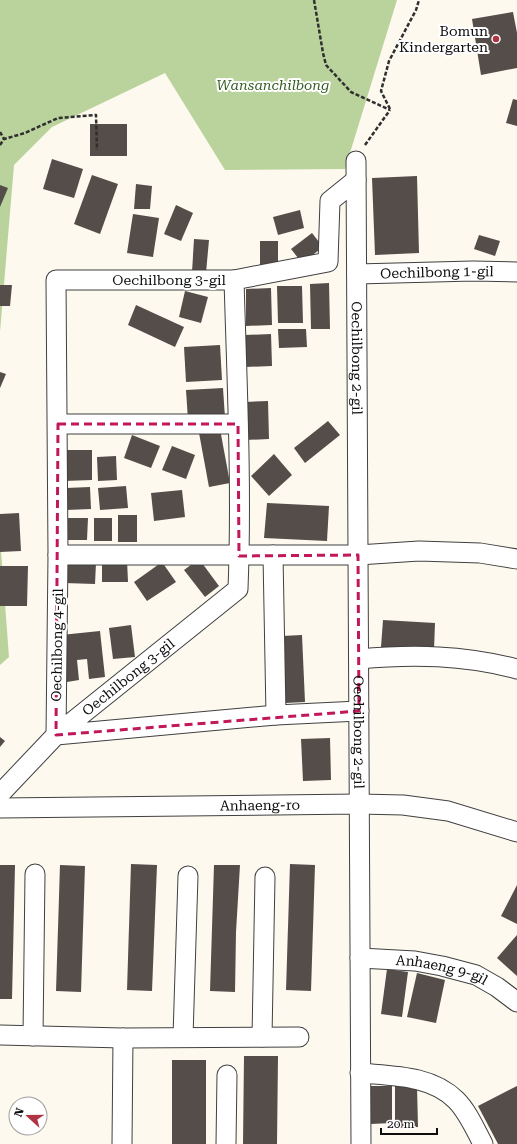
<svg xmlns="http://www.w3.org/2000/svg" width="517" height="1144" font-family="'Roboto Serif',serif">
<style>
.forest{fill:#bad39c}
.building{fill:#544d4a}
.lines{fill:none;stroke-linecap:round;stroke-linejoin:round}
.minor-casing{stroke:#404040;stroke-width:21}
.path{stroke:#2f2f2f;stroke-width:2.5;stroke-dasharray:4 2;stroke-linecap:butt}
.minor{stroke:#fff;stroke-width:19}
.marked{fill:none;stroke:#c2185b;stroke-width:3;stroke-dasharray:8 5;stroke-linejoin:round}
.poi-dot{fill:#ae3343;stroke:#fff;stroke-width:1.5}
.labels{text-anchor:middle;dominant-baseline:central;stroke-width:4;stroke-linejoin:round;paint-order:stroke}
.poi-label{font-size:14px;fill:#0d0d0d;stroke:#fff;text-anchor:end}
.park-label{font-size:14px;font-style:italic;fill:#355e24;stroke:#fff}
.street-label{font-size:14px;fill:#0d0d0d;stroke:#fff}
</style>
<rect width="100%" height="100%" fill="#fdf9ee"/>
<g class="forest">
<polygon points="0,0 397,0 345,169 225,170 165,73 52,127 14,165 0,332"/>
<polygon points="0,537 9,657 0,665"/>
</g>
<g class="building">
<polygon points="513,12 517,33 517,68 481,75 472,19"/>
<polygon points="513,99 517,100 517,126 506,123"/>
<rect x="90" y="124" width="37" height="32"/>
<polygon points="52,159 83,169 74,198 43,189"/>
<polygon points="92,175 118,184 100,234 74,224"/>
<polygon points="417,176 419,253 375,255 372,178"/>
<polygon points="136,184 152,186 150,209 134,209"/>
<polygon points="0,185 8,188 0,207"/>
<polygon points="176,205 193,213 181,241 164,234"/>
<polygon points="300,210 304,228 278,235 273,217"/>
<polygon points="133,214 159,218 153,257 127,253"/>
<polygon points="312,233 323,247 302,263 291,249"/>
<polygon points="479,235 500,241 495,256 474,249"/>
<polygon points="194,239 209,240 206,273 192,272"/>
<rect x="260" y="241" width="18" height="26"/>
<polygon points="329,283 330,329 311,329 310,284"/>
<polygon points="0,285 12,285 10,306 0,306"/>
<polygon points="277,286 302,286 303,323 278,323"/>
<polygon points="271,288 272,325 246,326 246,289"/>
<polygon points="185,291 208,297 201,323 179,317"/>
<polygon points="136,305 184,327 175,347 128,325"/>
<polygon points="278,329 306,329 307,347 279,348"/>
<polygon points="271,334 272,366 246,367 245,335"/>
<polygon points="220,345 222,380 186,382 184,347"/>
<polygon points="0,372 6,374 0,388"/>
<polygon points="223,388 225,418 188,420 186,390"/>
<polygon points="268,401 269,439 245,440 244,402"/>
<polygon points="328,421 340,435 305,463 294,448"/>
<polygon points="220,429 230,483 209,487 199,433"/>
<polygon points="132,435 160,446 151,468 124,458"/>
<polygon points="172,446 195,455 186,479 162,470"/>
<polygon points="64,450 92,450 92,480 64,481"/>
<polygon points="274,454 292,475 269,496 251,476"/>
<polygon points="116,456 117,480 98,481 97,457"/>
<polygon points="126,486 128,508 100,510 98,488"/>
<polygon points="90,487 91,509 66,510 66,488"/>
<polygon points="182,490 185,517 154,521 151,493"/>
<polygon points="267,503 329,506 327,541 264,538"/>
<polygon points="19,513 21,551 0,552 0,514"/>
<rect x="118" y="515" width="19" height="27"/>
<polygon points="68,518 88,518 87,540 68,540"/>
<rect x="94" y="518" width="18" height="23"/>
<polygon points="199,559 219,586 205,597 184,570"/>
<polygon points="127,560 128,582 102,582 102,561"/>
<polygon points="64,562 96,563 95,584 64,583"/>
<polygon points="162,562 176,582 147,601 134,582"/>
<polygon points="0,566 28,566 27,606 0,606"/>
<polygon points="383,620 435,623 434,650 381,647"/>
<polygon points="131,625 135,657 113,659 109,628"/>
<polygon points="100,631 105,677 89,679 87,659 77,660 79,680 67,682 61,635"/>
<polygon points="302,635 305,702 285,703 282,636"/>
<polygon points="0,737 5,741 0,747"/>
<polygon points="330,738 331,780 303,781 301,739"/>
<polygon points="131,864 157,865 152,991 127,990"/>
<polygon points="290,864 315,865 311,991 286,990"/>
<polygon points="0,865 15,865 12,999 0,999"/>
<polygon points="60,865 85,866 81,992 56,991"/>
<polygon points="214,865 240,865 236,932 235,992 210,991"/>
<polygon points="517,885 517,924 501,916"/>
<polygon points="517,935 517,976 497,958"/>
<polygon points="387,969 408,972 402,1017 381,1014"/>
<polygon points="417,973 445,980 436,1023 407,1017"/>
<polygon points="244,1056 278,1056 277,1144 243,1144"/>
<rect x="172" y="1060" width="34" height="84"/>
<polygon points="370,1086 392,1086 392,1123 371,1124"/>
<polygon points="395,1086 417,1086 418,1127 395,1128"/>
<polygon points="517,1086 517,1144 498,1144 478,1106"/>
</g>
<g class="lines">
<g class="minor-casing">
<g id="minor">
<path id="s1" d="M356,161L361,1144"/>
<path id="s2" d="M357,274L473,271L517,272"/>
<polyline points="234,280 328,262 330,201 356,180"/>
<polyline points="58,424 238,424"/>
<polyline points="58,555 358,555 419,551 480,553 517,559"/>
<path d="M359,659C413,654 464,655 517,669"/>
<polyline points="276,715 359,711"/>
<path id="s3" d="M0,794L56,735L238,589C242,486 237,383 234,280H56L58,555L56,735L276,715L273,555"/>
<path id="s4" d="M0,808L359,804L403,805L448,811L517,832"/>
<path id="s5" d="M360,958L415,961L442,966L476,975L497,987L517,1002"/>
<polyline points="0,1035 123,1038 299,1037"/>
<polyline points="33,1036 35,874"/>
<polyline points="183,1037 188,876"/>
<polyline points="262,1037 265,877"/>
<path d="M360,1073C392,1076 431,1075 456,1100C468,1112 475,1129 483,1144"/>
<polyline points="122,1144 123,1038"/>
<polyline points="226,1144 227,1075"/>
</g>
</g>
<g class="path">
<polyline points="314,0 323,53 326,65 351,92 390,110"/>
<polyline points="390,109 381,91 389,61 416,10 419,0"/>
<polyline points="0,132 4,139"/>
<polyline points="0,145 4,139 25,133 58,118 96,115 97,150"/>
<polyline points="365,145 390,110"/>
</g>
<use href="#minor" class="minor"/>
</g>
<path class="marked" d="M58,424H238L239,556L358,555L359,711L56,735Z"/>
<circle class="poi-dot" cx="496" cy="39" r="4"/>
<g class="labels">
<g class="poi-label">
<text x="488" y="31">Bomun<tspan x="488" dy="16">Kindergarten</tspan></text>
</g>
<g class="park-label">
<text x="273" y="85">Wansanchilbong</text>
</g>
<g class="street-label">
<text stroke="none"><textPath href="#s2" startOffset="80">Oechilbong 1-gil</textPath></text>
<text x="169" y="280">Oechilbong 3-gil</text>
<text stroke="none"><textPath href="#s1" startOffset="197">Oechilbong 2-gil</textPath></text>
<text transform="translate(57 645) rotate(-89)">Oechilbong 4-gil</text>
<text stroke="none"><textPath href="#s3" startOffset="174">Oechilbong 3-gil</textPath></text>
<text stroke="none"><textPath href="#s1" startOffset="571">Oechilbong 2-gil</textPath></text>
<text stroke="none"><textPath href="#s4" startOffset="260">Anhaeng-ro</textPath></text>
<text stroke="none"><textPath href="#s5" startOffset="83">Anhaeng 9-gil</textPath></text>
</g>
</g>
<g transform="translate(28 1116) rotate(291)"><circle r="19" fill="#ffffff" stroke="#9e9e9e"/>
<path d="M0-3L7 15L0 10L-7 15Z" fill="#ae3343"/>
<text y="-6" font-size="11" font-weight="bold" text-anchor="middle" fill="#0d0d0d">N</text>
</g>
<path d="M381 1128v6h56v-6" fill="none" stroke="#0d0d0d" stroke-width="2"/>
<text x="387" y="1128" font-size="12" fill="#0d0d0d" stroke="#ffffff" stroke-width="3" paint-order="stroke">20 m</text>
</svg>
